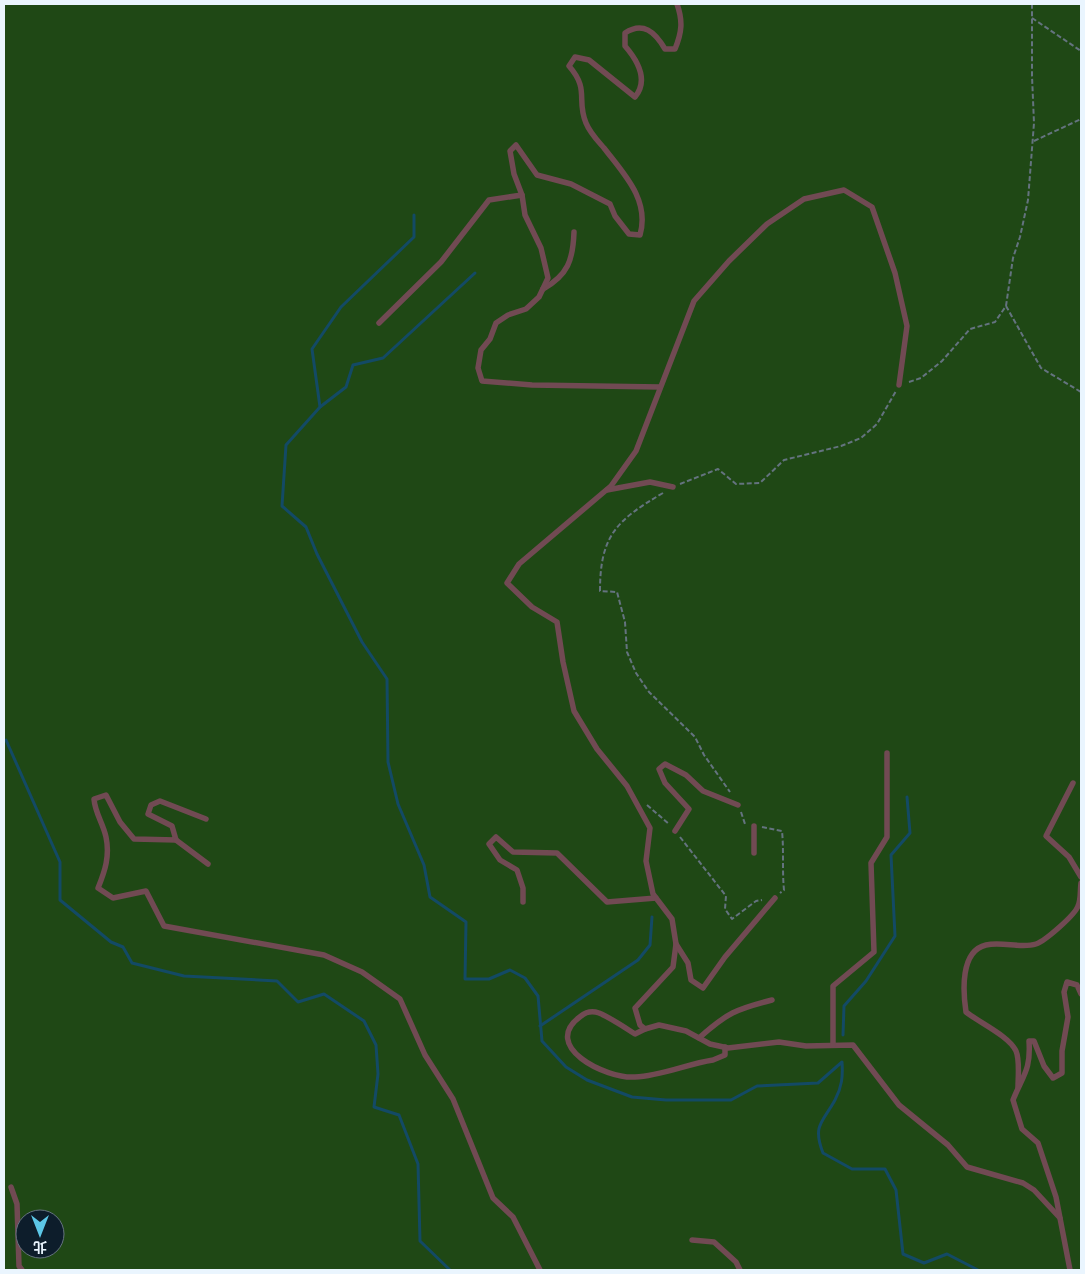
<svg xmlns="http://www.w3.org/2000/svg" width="1085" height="1274" font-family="'Times New Roman','Noto Sans TC',serif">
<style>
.green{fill:#1f4815;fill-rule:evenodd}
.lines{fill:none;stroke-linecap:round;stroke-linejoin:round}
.stream{stroke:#134a65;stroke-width:3}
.path{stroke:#64737f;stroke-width:2;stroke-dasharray:5 2.5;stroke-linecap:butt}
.lane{stroke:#714a53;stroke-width:5.5}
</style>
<rect width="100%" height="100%" fill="#162735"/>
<path class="green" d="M4,4H1081V1270H4ZM25,1219H55V1249H25Z"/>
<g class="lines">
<g class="stream">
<path d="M414,215V237L341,307L312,349L320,407L286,445L282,506L306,527L317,554L362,642L387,679L388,762L398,804L424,865L430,897L466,922L465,979H489L510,970L525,978L538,996L542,1041L566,1067L587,1080L632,1097L666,1100H731L757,1086L818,1083L842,1062C843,1076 842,1087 835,1100C823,1122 812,1125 823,1153L852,1169H885L896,1190L903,1254L924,1263L947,1254L978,1270"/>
<polyline points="320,407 346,387 353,365 383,358 475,273"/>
<polyline points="6,740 60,862 60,900 111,942 123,947 132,963 184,976 277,981 298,1002 324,994 364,1021 376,1045 378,1074 374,1107 399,1115 418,1164 420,1241 450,1270"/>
<polyline points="540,1026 638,960 650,945 652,917"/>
<polyline points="843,1035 844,1006 866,981 895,936 891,855 910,833 907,797"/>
</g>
<g class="path">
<polyline points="1032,18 1081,51"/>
<polyline points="1034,141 1081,119"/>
<polyline points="1006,306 1041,368 1081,392"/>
<polyline points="909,382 921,378 942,361 970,329 995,322 1006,306 1013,258 1020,237 1028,200 1034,123 1032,76 1032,4"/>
<polyline points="680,484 718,469 736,484 760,483 784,460 841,446 861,438 877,424 896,391"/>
<path d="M663,493C617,520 600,535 600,591L617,592L625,622L627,652L636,673L649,692L695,737L704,755L730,792"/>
<polyline points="647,805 669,824"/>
<polyline points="741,812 745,824"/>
<path d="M762,827L782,831C784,851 782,870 784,890L780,893"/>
<polyline points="680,837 726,896 725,909 732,919 756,901 762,900"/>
</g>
<g class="lane">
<path d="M543,289C568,275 573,260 574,232"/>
<polyline points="379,323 441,262 489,200 522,195"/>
<polyline points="899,385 907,326 895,273 872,207 844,190 804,199 767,224 729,261 694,301 636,451 611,486 519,564 507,583 532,607 557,622 563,662 574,711 597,749 627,786 650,828 646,861 653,894 672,919 676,944 673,967 635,1008 640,1025 645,1029 659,1025 686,1031 710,1044 728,1048 779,1042 806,1046 853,1045 899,1105 948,1145 967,1167 1023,1183 1034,1190 1060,1218 1070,1270"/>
<path d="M660,387L532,385L482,381L478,368L481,350L490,339L496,323L508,315L526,309L539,297L548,278L541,248L525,215L522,195L514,174L510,151L516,145L537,175L571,184L610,204L615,216L629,234L640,235C650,200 624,174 604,148C597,140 590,133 586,123C576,99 590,90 569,66L575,57L589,60L635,97C649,80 638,61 625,46V33C643,21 655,32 665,49H675C682,32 683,21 677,4"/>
<polyline points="607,490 650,482 673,487"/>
<polyline points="1073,783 1046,836 1069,857 1081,877"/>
<path d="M206,819L160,801L151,805L148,814L172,826L176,840L134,839L120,822L106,795L94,799C95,813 103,823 106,837C110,856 105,871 98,888L113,898L146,891L164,926L324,955L362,972L400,999L425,1055L453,1099L493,1198L513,1217L540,1270"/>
<polyline points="754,826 754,853"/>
<polyline points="675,831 689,809 665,783 659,769 665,764 686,775 703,791 738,805"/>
<polyline points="176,840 208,864"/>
<polyline points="523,902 523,888 517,870 500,860 489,844 496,837 513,852 557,853 607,902 656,898"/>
<polyline points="676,944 688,963 691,980 703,988 725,957 775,898"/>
<path d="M645,1029L635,1034C624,1027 611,1018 599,1013C593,1011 586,1012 581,1016C539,1046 606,1079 635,1077C661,1076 687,1064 713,1060L725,1055V1047"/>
<path d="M699,1038C727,1013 736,1009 772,1000"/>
<polyline points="833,1045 833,986 874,952 871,863 887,837 887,753"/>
<path d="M1018,1087C1018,1077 1020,1060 1016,1051C1009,1036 980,1023 966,1012C963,992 960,951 986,945C1002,941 1021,949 1036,944C1045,941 1075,915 1078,906C1081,900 1080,890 1081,883"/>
<polyline points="11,1187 17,1204 19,1266 22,1270"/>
<path d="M1060,1218L1056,1197L1038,1143L1022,1129L1013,1100C1023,1075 1031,1070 1029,1041H1034L1044,1066L1053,1078L1062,1073V1051L1068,1017L1064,992L1067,982L1077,985L1081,994"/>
<polyline points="692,1240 714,1242 736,1262 740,1270"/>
</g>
</g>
<rect width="1085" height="1274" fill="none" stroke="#eaf5fe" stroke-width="10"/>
<g transform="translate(40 1234) rotate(180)"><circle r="24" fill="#0d1d2b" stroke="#65737f"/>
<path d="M0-4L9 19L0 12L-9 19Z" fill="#5cc7e7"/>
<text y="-8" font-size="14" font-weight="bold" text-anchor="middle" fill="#eaf5fe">北</text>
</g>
</svg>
